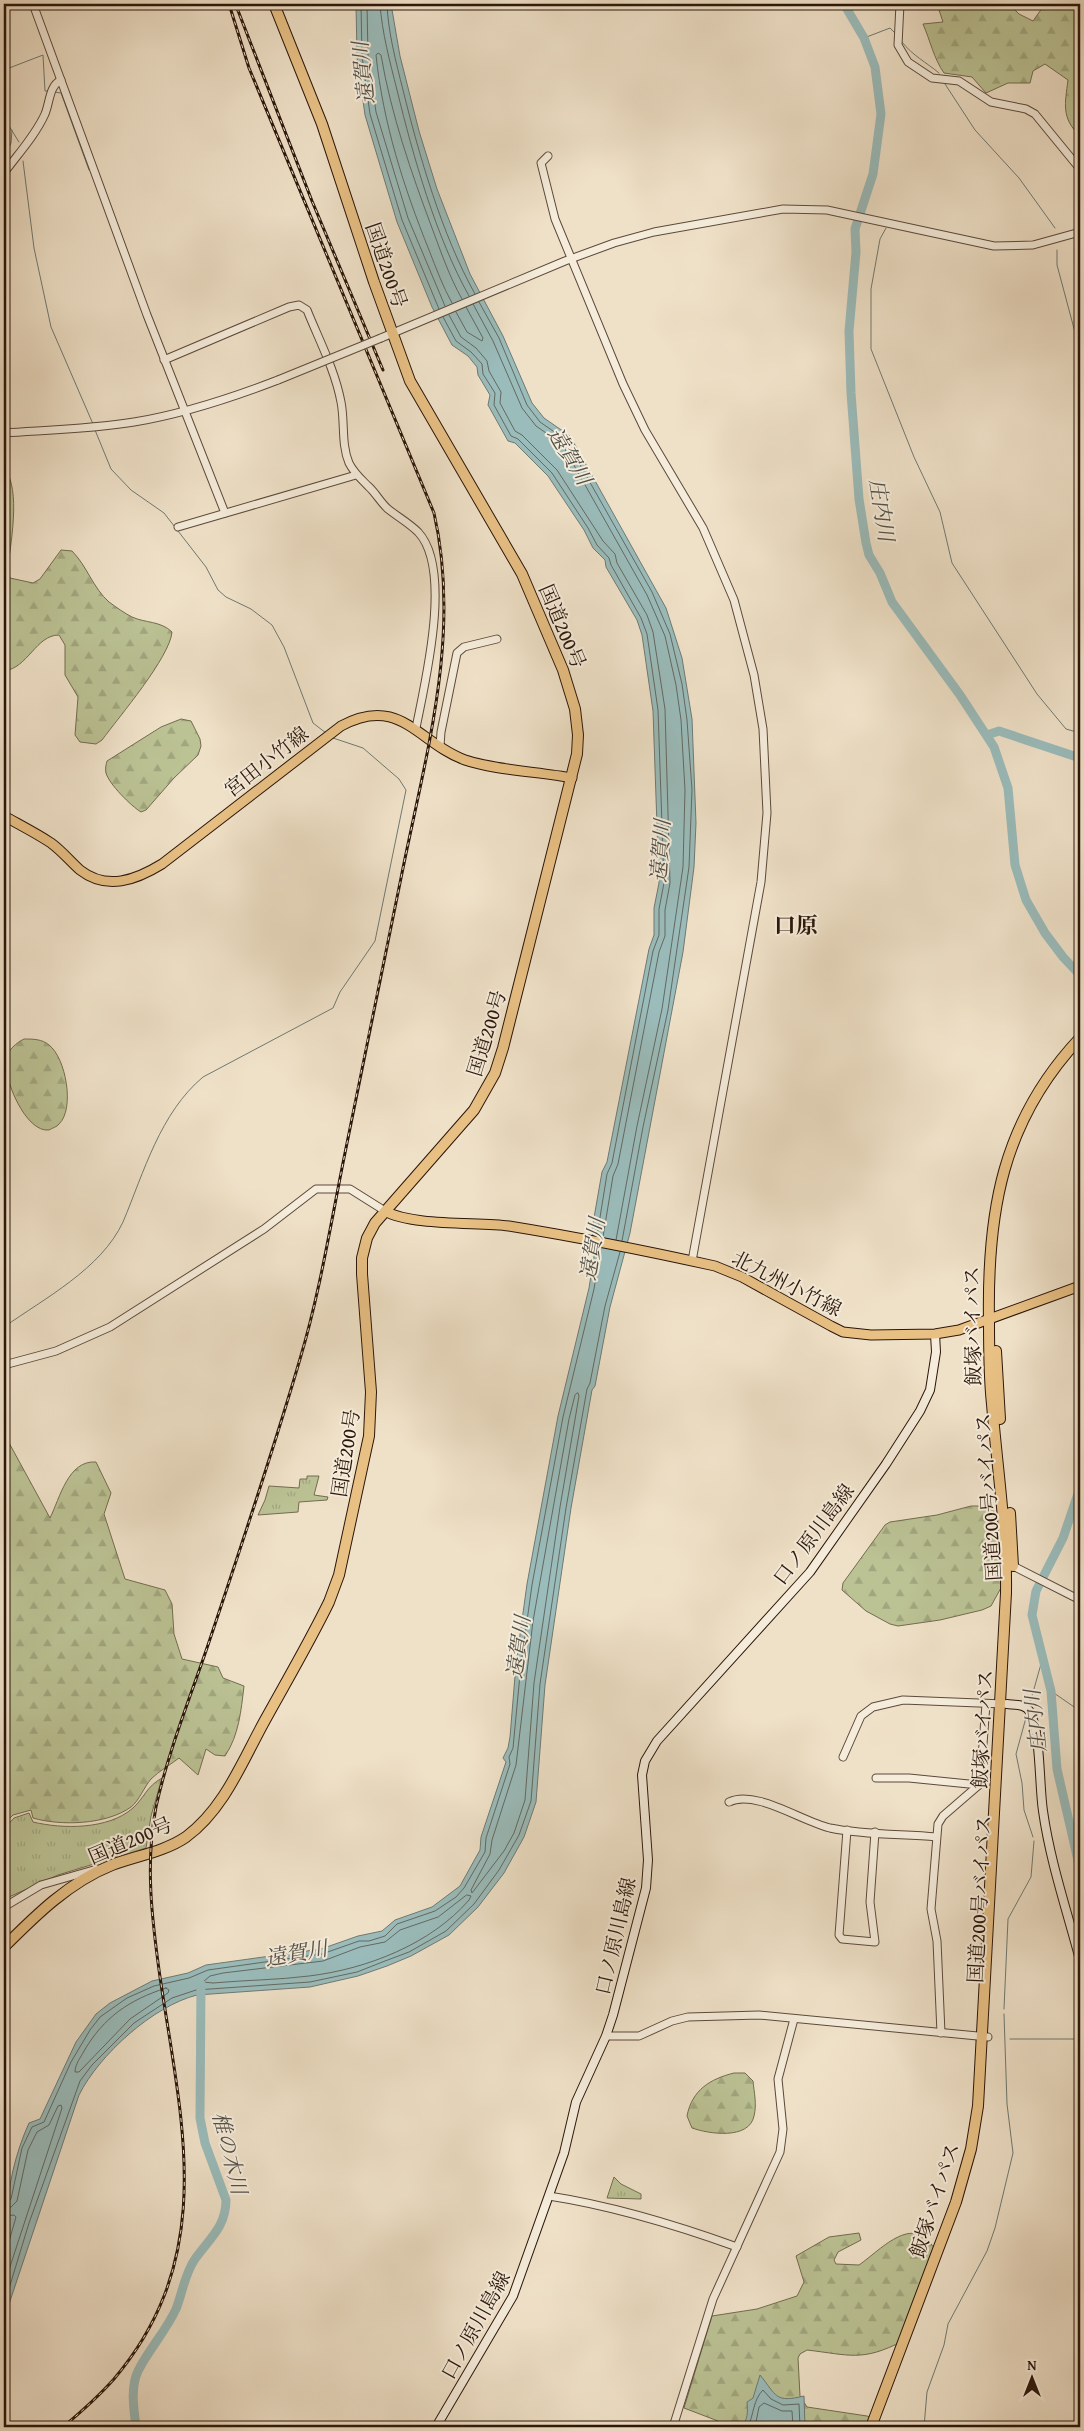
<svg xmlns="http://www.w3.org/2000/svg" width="1084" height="2431" font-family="'Gentium Book Plus','Noto Serif JP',serif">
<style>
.grass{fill:url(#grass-tufts);stroke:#736c4f}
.forest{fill:url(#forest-firs);stroke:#736c4f}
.water{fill:#9abcbb;stroke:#6e7a74}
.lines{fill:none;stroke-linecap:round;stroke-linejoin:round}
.shore{stroke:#626962;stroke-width:1}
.stream{stroke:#6e7a74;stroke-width:1}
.river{stroke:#9abcbb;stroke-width:9}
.tertiary-casing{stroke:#5c493a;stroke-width:9}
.secondary-casing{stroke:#2b160a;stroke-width:10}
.primary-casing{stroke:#2b160a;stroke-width:11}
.trunk-casing{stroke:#2b160a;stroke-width:12}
.tertiary{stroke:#f5ecdb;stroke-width:7}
.secondary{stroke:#f5ecdb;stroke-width:8}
.primary{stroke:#e8c084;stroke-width:9}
.trunk{stroke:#e8c084;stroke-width:10}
.rail-casing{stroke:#2b160a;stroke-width:3}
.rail{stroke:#f5ecdb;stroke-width:1;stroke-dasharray:4;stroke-linecap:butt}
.tertiary-bridge-casing{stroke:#5c493a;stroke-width:9;stroke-linecap:butt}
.tertiary-bridge{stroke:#f5ecdb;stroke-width:7}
.labels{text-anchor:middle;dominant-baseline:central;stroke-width:4;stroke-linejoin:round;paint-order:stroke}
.street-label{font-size:20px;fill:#2b160a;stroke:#f5ecdb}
.water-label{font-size:21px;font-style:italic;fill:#525048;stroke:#f5ecdb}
.quarter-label{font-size:22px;font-weight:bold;fill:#2b160a;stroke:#f5ecdb}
</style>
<defs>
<pattern id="grass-tufts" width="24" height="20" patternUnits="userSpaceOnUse" patternTransform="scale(1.25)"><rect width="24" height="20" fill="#bbc294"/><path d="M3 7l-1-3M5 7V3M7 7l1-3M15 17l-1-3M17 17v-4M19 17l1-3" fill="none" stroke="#a1a67e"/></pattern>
<pattern id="forest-firs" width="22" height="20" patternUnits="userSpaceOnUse" patternTransform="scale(1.25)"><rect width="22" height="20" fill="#bbc294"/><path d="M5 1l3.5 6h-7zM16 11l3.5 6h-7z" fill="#a1a67e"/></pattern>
</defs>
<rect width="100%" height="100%" fill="#efe1c8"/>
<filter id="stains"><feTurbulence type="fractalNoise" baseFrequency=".004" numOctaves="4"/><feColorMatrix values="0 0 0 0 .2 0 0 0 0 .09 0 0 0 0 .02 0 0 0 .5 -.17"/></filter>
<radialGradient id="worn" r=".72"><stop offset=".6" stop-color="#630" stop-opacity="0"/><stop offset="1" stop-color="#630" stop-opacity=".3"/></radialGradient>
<g class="grass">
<polygon points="307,1476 319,1476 314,1495 328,1497 327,1500 299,1502 298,1512 258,1515 265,1500 269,1486 299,1488 300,1479 307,1479"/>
<path d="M162,1778L151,1816L146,1848L58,1875L9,1897L4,1891V1829L14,1818L29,1813L33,1822C62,1829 108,1830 133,1808C145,1797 146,1787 162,1778Z"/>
<polygon points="614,2177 621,2184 641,2194 641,2199 607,2198"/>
</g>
<g class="forest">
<path d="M937,4H1009L1019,14L1033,21L1045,4H1080V136C1061,118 1065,104 1068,80L1045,64L1033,71L1030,83H1008L986,93L972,77L944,73C934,59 930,40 923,24L943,22Z"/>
<path d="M4,468C22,489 10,547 7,573L10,578L33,583L40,579L61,550L72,551C87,566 93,588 109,602C116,607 124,613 132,617C145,623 161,621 172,632C170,657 119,717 102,740L96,744L80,742L75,735L78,697L65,675V645L59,635C36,635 28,668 4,671Z"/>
<path d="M181,719L191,721L200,739L201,746L198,755L174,778L146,810L141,812C131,806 109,784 106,773C105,770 106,764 107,761L161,727Z"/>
<path d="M24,1039C33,1039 42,1039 49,1045C66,1058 75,1109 59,1124C57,1127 52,1128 49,1130C26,1133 3,1079 6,1059C8,1050 16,1043 24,1039Z"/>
<path d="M8,1441L50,1518C60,1498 68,1460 96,1462L111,1493L104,1514L125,1579L165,1590L172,1604L174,1634L182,1659L218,1667L223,1678L244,1686C241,1711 239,1735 225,1756L215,1755L206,1749L198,1775L179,1758C170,1765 159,1771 151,1779C144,1787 139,1801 131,1807C106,1825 60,1826 33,1818L31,1810L13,1815L4,1824V1442Z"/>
<polygon points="971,1506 986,1506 993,1510 1002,1530 1002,1586 991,1606 982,1610 940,1620 898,1626 890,1624 866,1611 842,1590 843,1583 885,1525 890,1522 937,1515"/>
<path d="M734,2073H745L753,2081C754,2092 757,2104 754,2116C749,2140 709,2134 692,2128L687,2116C692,2090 710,2079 734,2073Z"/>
<path d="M859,2233L861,2240L838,2252L834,2260L836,2264L859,2265C882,2249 916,2209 937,2254L903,2341C862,2362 850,2355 807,2350L800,2354L798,2358L800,2396L807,2407L867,2416L875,2419L872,2427H719L718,2421L684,2408L712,2316L757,2309L797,2296L804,2282L796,2256L829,2237Z"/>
</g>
<g class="water">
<path d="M356,4H391L400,56L419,131L437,189L470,274L503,336L532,403L544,418L570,436L666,608L682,658L692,719L696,823L694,867L683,952L630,1233L610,1307L595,1386L592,1390L571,1508L545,1685L536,1802L524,1837L504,1873L478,1907L449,1935L411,1956L387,1966L358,1976L310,1987L197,1995C153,2006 99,2055 79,2095L4,2319C4,2250 0,2187 29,2123L40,2119L76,2042L96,2014L110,2003L152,1981L188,1973L206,1965L321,1949L358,1936L382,1931L395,1920L432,1907L460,1886L480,1850L481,1837L506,1762L503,1758L508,1748L510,1737L516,1664L527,1584L558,1416L589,1288L594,1257L592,1229L602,1172L607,1162L649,949L654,935V908L659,883L653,711L642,635L637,620L606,567L605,560L593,548L584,530L548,476L515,443L508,441L488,405L490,395L478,375L477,367L468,356L452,345L432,307L397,222L365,115L357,57Z"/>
<path d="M760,2375C777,2396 775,2403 804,2396L805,2427H741C748,2421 748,2411 747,2402L753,2398Z"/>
</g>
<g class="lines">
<g class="shore">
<polyline points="361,4 362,56 370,114 402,220 439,309"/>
<polyline points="367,4 368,56 376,112 408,218 445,306"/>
<path d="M380,4C382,33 390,62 397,90C413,156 436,237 469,296"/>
<path d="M387,4C388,32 396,62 403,90C419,155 442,235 475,294"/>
<polyline points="479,302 499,338 527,405 540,422 566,440 652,592 670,634 682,684 687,720 692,790 689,867 668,1010 643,1127 622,1241"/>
<path d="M452,303C443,287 436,268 429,250C404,188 383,123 376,55L378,53L381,55C391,114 411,172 432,228C441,252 449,276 462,299"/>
<polyline points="473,304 493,341 522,408 536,426 562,444 647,595 665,636 676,685 681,720 685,790 683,867 662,1009 637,1126 616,1240"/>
<polyline points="456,312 467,332 482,341 483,338 466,307"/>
<polyline points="449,315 461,337 476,348 487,361 489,371 501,392 500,403 515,431 522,435 557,470 603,541 615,554 617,563 647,615 653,632 665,709 670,883 665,910 665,936 659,952 618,1164 613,1176 603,1237"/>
<polyline points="443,317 456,341 471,352 482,364 483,374 495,393 494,405 511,436 518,439 552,473 588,528 597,545 609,558 611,565 641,618 647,634 658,710 664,883 659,909 659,935 653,951 612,1163 607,1174 597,1236"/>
<polygon points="578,1393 579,1396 560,1507 534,1683 525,1800 514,1833 504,1851 472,1893 471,1890 490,1854 492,1840 516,1765 533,1621 569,1419 575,1395"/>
<path d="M467,1895L471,1896L469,1900C431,1944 367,1969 309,1976C278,1980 245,1980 213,1983L203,1982L210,1976L223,1973L323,1961L360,1947L385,1942L400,1930L438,1917Z"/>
<path d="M166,1988L169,1990L168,1993L130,2019L79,2072H75C75,2064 81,2057 84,2051C104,2017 129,2000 166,1988Z"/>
<polyline points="4,2203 11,2199 22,2148 32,2127 44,2122 71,2062 90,2030 100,2017 127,1998 154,1986 189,1978 208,1970 322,1954 359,1941 369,1941 385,1936 397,1924 435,1911 456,1897 464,1888 485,1852 486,1838 510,1764 509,1757 513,1748 521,1664 532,1585 563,1417 594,1289 599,1258 598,1247"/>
<polyline points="4,2209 11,2207 17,2201 28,2150 37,2132 49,2125 58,2106 61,2105 62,2108 4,2285"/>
<polyline points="4,2216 14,2215 16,2217 4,2259"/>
<polyline points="4,2305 29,2223 80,2081 92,2065 134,2023 172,1998 196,1990 310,1982 357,1972 385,1961 409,1952 446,1931 474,1904 499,1870 519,1835 531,1801 540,1684 566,1508 587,1389 590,1383 605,1306 620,1252"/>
<path d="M748,2427C754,2414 753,2400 763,2390L771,2399L783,2405L799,2404L800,2427"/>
<polyline points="755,2427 759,2407 764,2403 782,2411 792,2411 793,2427"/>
</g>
<g class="stream">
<polyline points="864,38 890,28 895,33"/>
<path d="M902,42C913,56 926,62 939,73"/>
<polyline points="4,70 43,55 45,91 47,91"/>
<polyline points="945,84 975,130 1019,178 1055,228"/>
<polyline points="54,92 61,93 89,170"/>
<polyline points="4,118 19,142"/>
<polyline points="4,160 11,143 12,130"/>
<polyline points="23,161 34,248 51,327 93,424"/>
<polyline points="886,228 880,239 871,289 871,349 914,457 940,512 952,563 1037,694 1066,729 1080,733"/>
<polyline points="1057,250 1057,265 1080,351"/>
<polyline points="95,430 111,469 131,490 164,513 206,567 218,590 226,597 251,609 272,625 284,647 313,723 326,733"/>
<path d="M4,1327C45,1298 101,1269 123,1222C144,1172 160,1113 203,1077L333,1008L340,992L375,941L406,790L399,779L363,748L333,738"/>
<polyline points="1051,1691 1080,1711"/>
<polyline points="1030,1703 1043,1657"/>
<polyline points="1027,1714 1016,1754 1022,1783 1024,1810 1033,1837"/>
<polyline points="1004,2009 1008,1919 1031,1877 1034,1841"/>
<polyline points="1010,2039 1080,2039"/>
<polyline points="924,2427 927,2392 944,2345 948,2324 987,2251 995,2228 1013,2153 1007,2104 1004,2014"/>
</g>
<g class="river">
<polyline points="844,4 864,38 875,67 881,114 873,174 855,229 856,252 849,331 851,393 859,499 866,543 869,555 880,573 892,602 960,695 994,747 1008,788 1015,865 1026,900 1045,933 1063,957 1080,975"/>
<polyline points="987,735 999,731 1080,758"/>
<polyline points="1080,1488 1063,1538 1036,1591 1032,1615 1051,1691 1057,1769 1080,1869"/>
<path d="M136,2427C134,2410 130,2388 138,2371C149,2349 166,2331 176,2309C182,2294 185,2273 195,2259C209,2239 226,2227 226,2200L205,2143L200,2118L201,1984"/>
</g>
<g class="tertiary-casing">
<g id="tertiary">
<polyline points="33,4 147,315 225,513"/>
<polyline points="900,4 898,45 908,62 932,78 959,81 991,102 1026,109 1035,114 1080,169"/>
<polyline points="548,156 541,163 555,219 623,384 645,430 703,528 734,600 754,675 763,729 767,813 761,882 692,1261"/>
<path d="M4,173C18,154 35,136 45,114C50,102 49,86 61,80"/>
<polyline points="381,338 565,261 614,243 654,232 783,209 827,210 994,246 1033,245 1080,232"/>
<path d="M164,360L289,307L299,305L307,310C319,340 335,370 341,402C345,422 341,444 349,463C354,473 360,478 368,486C376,493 380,502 388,509C398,517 409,523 418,532C453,569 425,682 416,728"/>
<path d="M4,433C47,430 91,429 134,422C183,414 231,398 278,380"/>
<polyline points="178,527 356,475"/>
<polyline points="440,746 441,732 457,653 464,647 497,639"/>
<polyline points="4,1365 56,1351 110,1327 264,1229 316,1189 350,1189 385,1211"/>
<polyline points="1009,1566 1013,1566 1080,1600"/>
<polyline points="843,1757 861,1716 873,1707 903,1700 1004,1704"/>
<polyline points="876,1778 909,1778 979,1785"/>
<path d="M729,1802C755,1789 801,1821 830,1828C864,1835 902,1834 936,1837"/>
<polyline points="847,1830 839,1935 842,1939 875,1942 870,1902 875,1832"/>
<polyline points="4,1907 41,1885 97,1869"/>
<polyline points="941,2033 937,1941 931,1909 938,1824 943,1816 980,1784 986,1704"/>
<polyline points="606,2036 639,2036 672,2021 688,2017 759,2015 988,2037"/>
<path d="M549,2196C614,2206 676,2225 737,2247"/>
<polyline points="673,2427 713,2299 780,2152 783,2129 778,2079 794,2019"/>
</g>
</g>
<g class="secondary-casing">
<g id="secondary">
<path d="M1007,1704C1015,1705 1026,1704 1030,1712C1041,1734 1039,1785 1043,1811C1050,1861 1067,1911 1080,1960"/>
<polyline points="436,2427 513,2296 564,2153 576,2102 606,2036 613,2015 646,1888 648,1860 642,1775 645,1761 657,1741 810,1572 886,1464 920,1411 930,1390 936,1352 935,1334"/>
</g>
</g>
<g class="primary-casing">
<g id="primary">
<path d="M4,816C20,825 36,833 51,843C62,851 70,861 80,870C107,891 136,880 162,864L341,726C400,694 418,743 465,760C494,770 541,772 572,778"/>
<path d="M385,1211C411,1226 476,1222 509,1226C577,1237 647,1251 715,1266L742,1277L831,1326L843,1332L871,1335L935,1334L959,1330L1080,1286"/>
</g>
</g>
<g class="trunk-casing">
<g id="trunk">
<polyline points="996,1351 1000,1419"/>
<polyline points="1010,1513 1013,1566"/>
<path d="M4,1947C35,1916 69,1882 112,1865C135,1856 164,1852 186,1837C224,1809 242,1762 264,1722C286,1682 309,1643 329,1602L339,1575L369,1436L371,1392L362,1274V1258L367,1238L375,1223L474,1110L495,1073L503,1048L577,754L578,735L575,709L563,670L522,574L410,381L374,282L322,124L274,4"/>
<path d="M871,2427L956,2202L971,2149L978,2106L1006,1593C1007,1530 997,1467 992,1404C989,1377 989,1349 989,1321C987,1212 1002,1121 1080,1038"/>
</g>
</g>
<use href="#tertiary" class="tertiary"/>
<use href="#secondary" class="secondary"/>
<use href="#primary" class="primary"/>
<use href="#trunk" class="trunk"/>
<g class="rail-casing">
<g id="rail">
<polyline points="237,8 312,201 383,370"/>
<path d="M63,2427C81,2412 98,2397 114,2379C219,2255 181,2120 160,1977C152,1920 145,1864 156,1807C168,1752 190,1698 208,1645C240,1550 272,1455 300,1359C320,1292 331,1222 345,1153C363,1062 382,970 401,878C425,757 462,636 434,513L249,68L229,4"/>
</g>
</g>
<use href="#rail" class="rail"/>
<g class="tertiary-bridge-casing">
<polyline id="tertiary-bridge" points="278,380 381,338"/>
</g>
<use href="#tertiary-bridge" class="tertiary-bridge"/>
</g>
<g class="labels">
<g class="street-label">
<text transform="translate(387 265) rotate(71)">国道200号</text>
<text transform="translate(563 626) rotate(67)">国道200号</text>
<text transform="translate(266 761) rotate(-38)">宮田小竹線</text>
<text transform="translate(486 1033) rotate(-73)">国道200号</text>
<text transform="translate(787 1283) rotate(27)">北九州小竹線</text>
<text transform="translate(972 1326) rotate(-91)">飯塚バイパス</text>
<text transform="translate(345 1453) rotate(-81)">国道200号</text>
<text transform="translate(988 1497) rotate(-94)">国道200号バイパス</text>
<text transform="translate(813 1534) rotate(-53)">口ノ原川島線</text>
<text transform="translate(982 1729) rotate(-87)">飯塚バイパス</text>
<text transform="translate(130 1840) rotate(-23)">国道200号</text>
<text transform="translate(979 1899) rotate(-87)">国道200号バイパス</text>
<text transform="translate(615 1936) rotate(-77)">口ノ原川島線</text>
<text transform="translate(934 2200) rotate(-72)">飯塚バイパス</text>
<text transform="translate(475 2325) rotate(-61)">口ノ原川島線</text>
</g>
<g class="water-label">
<text transform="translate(363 73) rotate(-96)">遠賀川</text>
<text transform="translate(570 456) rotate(59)">遠賀川</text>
<text transform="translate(882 510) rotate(81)">庄内川</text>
<text transform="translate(660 851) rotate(-86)">遠賀川</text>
<text transform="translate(592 1249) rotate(-81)">遠賀川</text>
<text transform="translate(518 1647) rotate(-82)">遠賀川</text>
<text transform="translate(1035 1721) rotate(-96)">庄内川</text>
<text transform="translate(296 1953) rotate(-10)">遠賀川</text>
<text transform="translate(230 2153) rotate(76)">椎の木川</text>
</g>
<g class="quarter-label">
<text x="796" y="925">口原</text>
</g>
</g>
<rect width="1084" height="2431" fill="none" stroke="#efe1c8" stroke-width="20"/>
<rect x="5" y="5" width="1074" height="2421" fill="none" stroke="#2b160a" stroke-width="2.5"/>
<rect x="10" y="10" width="1064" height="2411" fill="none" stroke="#2b160a"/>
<g transform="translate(1032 2378)" stroke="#f5ecdb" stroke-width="4" paint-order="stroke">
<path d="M0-4L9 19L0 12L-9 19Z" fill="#2b160a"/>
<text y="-8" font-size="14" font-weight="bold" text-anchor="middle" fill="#2b160a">N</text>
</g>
<rect width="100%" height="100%" filter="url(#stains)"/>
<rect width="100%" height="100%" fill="url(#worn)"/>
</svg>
